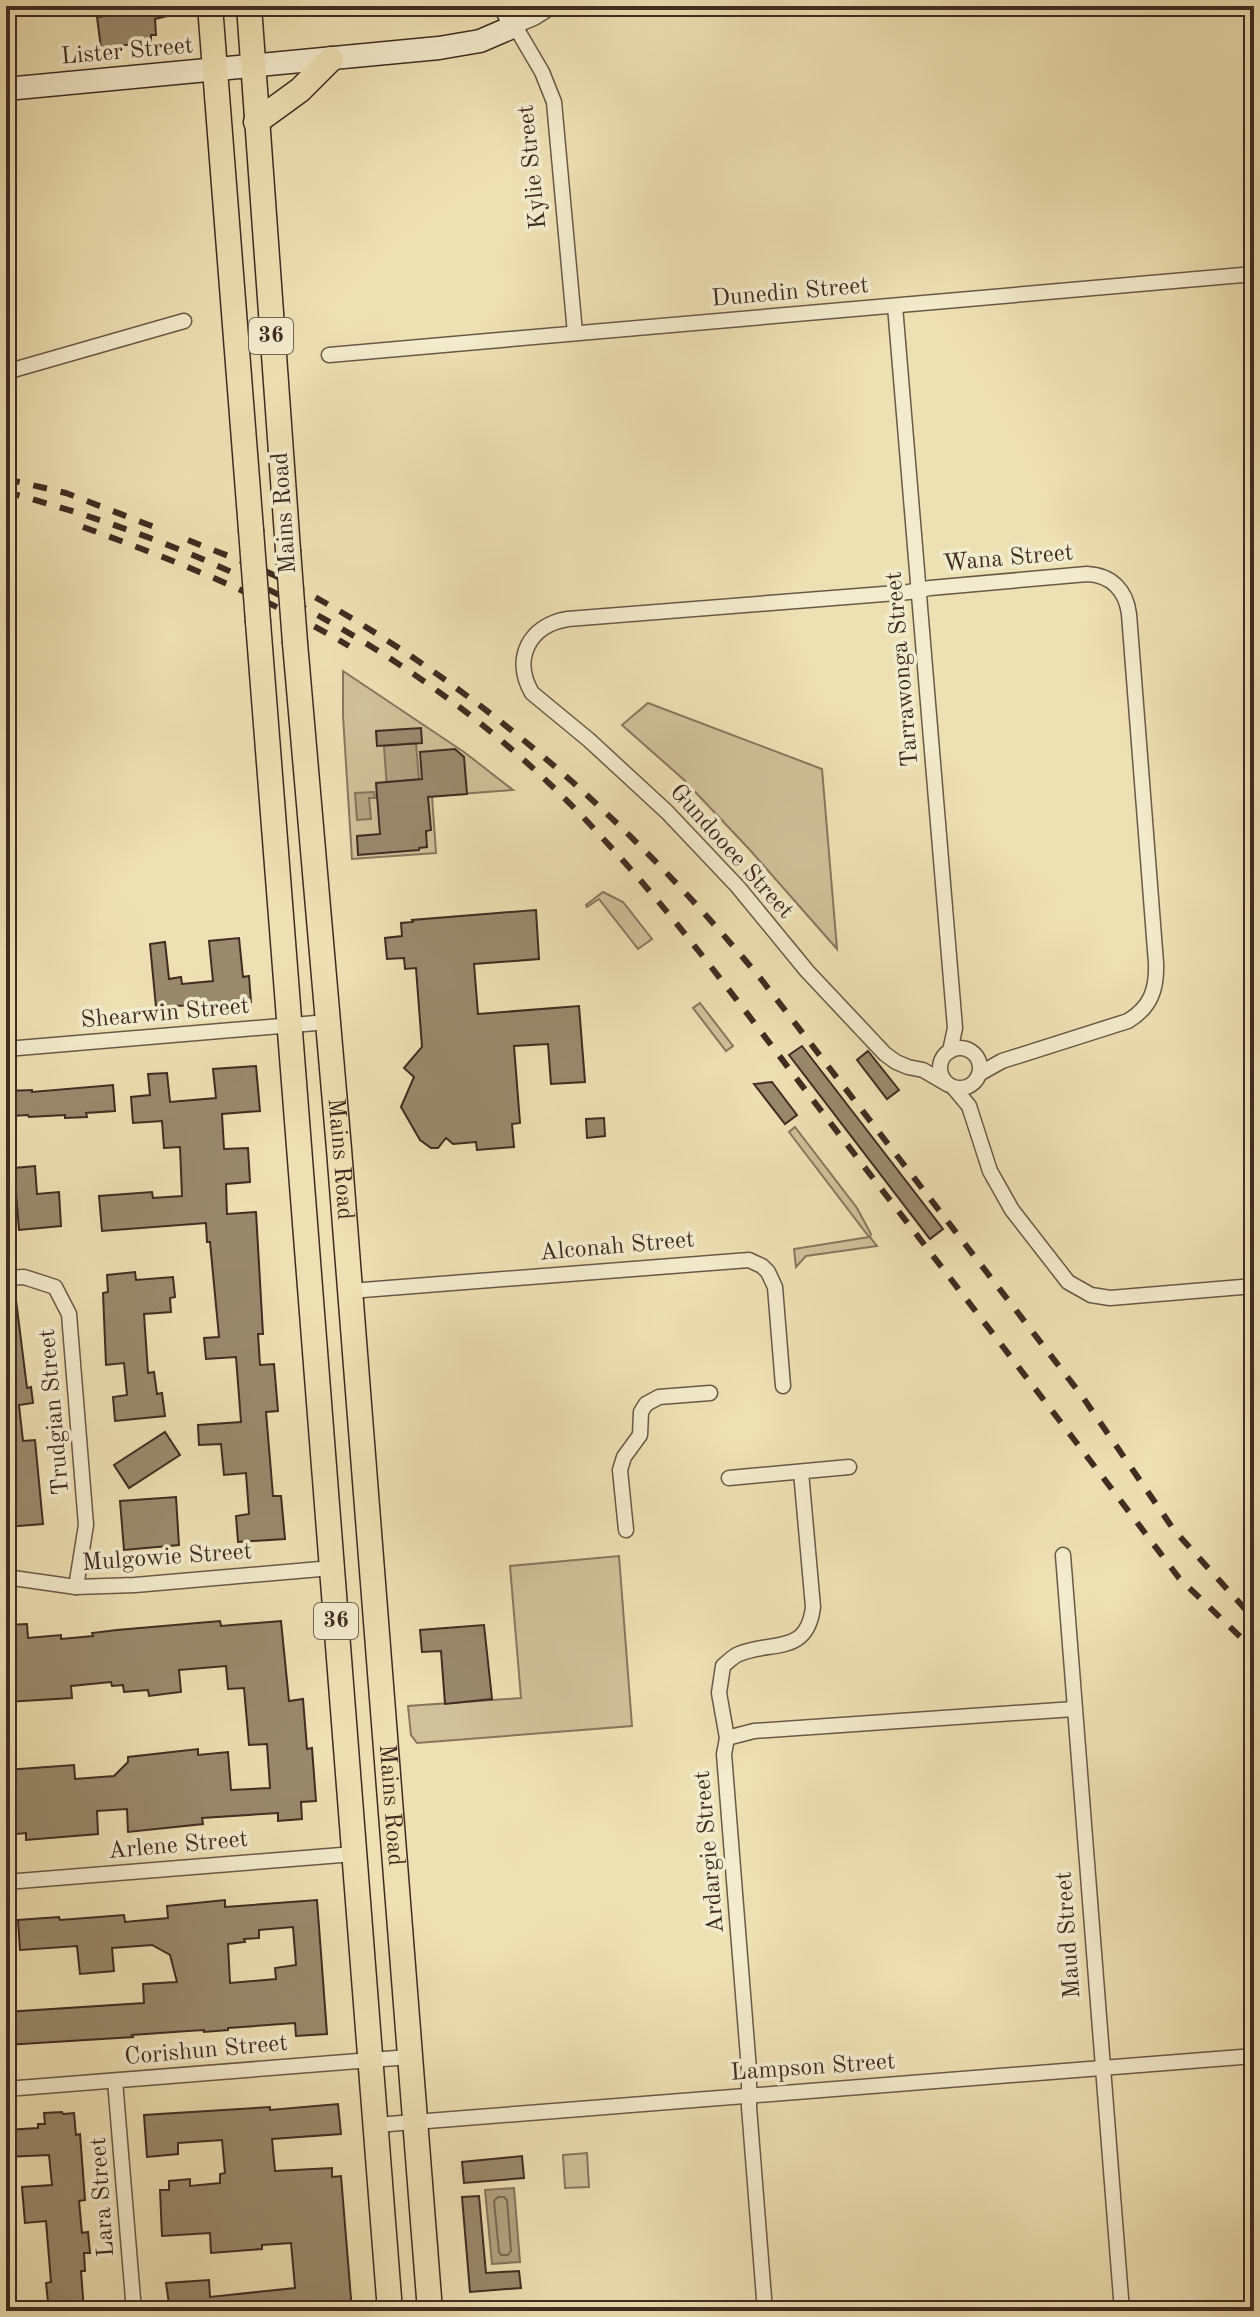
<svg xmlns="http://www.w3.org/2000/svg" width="1260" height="2317" font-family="'Old Standard TT',serif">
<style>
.green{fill:#cfc19a;stroke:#87765e;stroke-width:2}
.water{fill:#b2a381;stroke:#84735b;stroke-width:2}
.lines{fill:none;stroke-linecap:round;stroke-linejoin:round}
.shore{stroke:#786852;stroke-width:2}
.building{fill:#998a6d;stroke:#3f2c22;stroke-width:2;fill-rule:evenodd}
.street-casing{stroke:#6a5946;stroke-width:17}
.secondary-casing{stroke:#3f2c22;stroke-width:25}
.primary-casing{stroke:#3f2c22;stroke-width:27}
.street{stroke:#f3ebcd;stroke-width:14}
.secondary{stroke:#f3ebcd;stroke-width:22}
.primary{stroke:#ede0b2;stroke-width:24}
.rail{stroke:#3f2c22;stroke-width:6;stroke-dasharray:14 14;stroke-linecap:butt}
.primary-bridge-casing{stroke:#3f2c22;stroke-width:27;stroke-linecap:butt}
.primary-bridge{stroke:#ede0b2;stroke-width:24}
.labels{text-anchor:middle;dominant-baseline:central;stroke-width:7;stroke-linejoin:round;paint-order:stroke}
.shield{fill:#f3ebcd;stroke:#756555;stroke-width:2}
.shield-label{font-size:22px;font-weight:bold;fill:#3f2c22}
.street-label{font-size:24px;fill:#3f2c22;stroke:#f3ebcd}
</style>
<rect width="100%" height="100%" fill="#ede0b2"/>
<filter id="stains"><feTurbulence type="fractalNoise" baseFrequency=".0025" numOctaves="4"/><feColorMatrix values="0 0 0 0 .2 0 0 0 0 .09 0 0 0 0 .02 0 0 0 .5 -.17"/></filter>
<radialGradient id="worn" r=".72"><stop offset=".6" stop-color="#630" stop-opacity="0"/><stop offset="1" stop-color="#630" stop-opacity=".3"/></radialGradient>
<g class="green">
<polygon points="343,671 464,752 513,790 432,796 436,853 352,859 343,716"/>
<polygon points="648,703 822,769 837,949 749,849 683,779 622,725"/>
<polygon points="603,892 623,902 652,939 638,949 599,899 587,907 586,905"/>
<polygon points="700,1003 733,1046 726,1051 693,1008"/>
<polygon points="795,1127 857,1208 871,1234 870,1237 877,1246 806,1256 796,1267 794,1249 869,1237 789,1132"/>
<polygon points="619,1556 632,1726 417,1743 411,1735 408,1706 521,1698 510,1566"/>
<polygon points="587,2153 589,2187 565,2188 563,2155"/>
</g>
<g class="water">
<polygon points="416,743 422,816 389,818 384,746"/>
<polygon points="374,792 375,798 369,798 371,819 357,820 355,793"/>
<polygon points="514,2188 520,2262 492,2264 485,2190"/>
</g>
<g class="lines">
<polygon class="shore" points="498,2197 504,2197 507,2200 511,2251 508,2255 501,2255 499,2252 494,2201"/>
</g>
<g class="building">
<polygon points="127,6 184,6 184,12 155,19 156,35 151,35 151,42 101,48 97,17 128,13"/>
<polygon points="421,728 422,743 377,746 376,731"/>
<polygon points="455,749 464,757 467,794 428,797 431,830 426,831 427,847 419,848 419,850 358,855 357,836 380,834 376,783 422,779 420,752"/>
<polygon points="536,910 539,959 474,964 478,1014 579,1006 585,1082 551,1084 548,1044 514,1046 520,1123 512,1124 514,1147 477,1150 476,1142 453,1144 446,1138 438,1148 431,1148 420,1140 401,1107 414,1077 404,1068 422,1047 416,968 405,969 404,958 387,959 385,938 402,936 401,923 413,922 412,920"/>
<polygon points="239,938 243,977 249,976 251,1002 156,1007 150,944 165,942 169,979 181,977 182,984 213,981 209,941"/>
<polygon points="802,1046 943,1229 930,1239 789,1055"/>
<polygon points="868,1051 899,1090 887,1099 857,1060"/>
<polygon points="256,1066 260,1111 222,1114 224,1149 248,1148 250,1182 226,1184 227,1214 256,1212 263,1334 258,1334 260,1365 274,1364 278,1411 266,1412 273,1496 281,1496 285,1539 238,1542 236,1516 249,1514 246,1473 224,1475 221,1444 199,1445 198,1425 241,1422 236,1357 206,1359 204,1338 219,1337 210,1242 207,1242 206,1223 102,1231 99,1196 152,1192 153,1198 182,1196 180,1147 164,1148 162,1121 133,1123 131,1097 150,1095 148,1074 167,1073 170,1102 216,1098 213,1069"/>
<polygon points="772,1082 797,1115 785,1124 754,1084"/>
<polygon points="113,1085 115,1111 86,1113 87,1117 65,1118 65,1115 29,1117 28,1115 11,1116 9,1091 32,1090 32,1092"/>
<polygon points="604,1118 605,1136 587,1138 586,1119"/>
<polygon points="35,1166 37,1194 59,1192 61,1226 19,1230 14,1168"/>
<polygon points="135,1272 136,1280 173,1277 175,1297 170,1298 171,1312 144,1314 148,1373 154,1372 157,1394 162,1393 165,1416 115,1421 113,1397 127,1395 124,1363 106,1365 103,1293 108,1292 107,1275"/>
<polygon points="16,1300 27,1388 31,1387 33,1403 19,1405 23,1441 35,1440 43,1524 6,1527 6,1301"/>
<polygon points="165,1432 180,1455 129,1488 114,1465"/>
<polygon points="176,1497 179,1545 124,1550 120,1501"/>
<polygon points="220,1621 221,1626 281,1621 289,1701 303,1699 307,1749 312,1748 316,1801 301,1802 302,1819 278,1821 278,1813 202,1818 203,1824 128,1832 127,1809 97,1811 98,1834 26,1840 26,1833 6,1835 6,1770 74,1765 75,1779 114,1776 128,1762 128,1757 198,1749 198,1755 228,1752 231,1790 270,1788 267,1744 249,1745 244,1688 228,1689 226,1666 179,1670 181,1692 149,1696 148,1690 124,1692 123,1685 112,1686 111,1682 71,1686 72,1698 6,1702 6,1625 27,1624 28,1638 61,1635 61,1639 93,1636 92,1633 117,1630"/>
<polygon points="484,1625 492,1699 445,1704 441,1651 422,1652 420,1630"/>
<path d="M225,1900V1907L317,1900L327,2034L296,2036L295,2023L228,2028V2030L204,2032V2030L188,2031L132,2035L133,2037L6,2045V2012L144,2003L143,1984L177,1982L170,1955L152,1945L112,1948L114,1971L80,1974L77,1946L20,1950L18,1920L59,1917L60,1920L124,1915L125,1922L168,1918L167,1906ZM293,1927L296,1965L275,1968L276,1979L230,1983L228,1944L245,1942L244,1939L259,1938V1930Z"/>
<polygon points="338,2104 341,2134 272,2139 275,2171 332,2168 332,2177 341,2176 352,2311 170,2311 166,2283 209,2280 210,2297 295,2288 291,2243 262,2245 262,2249 211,2253 210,2233 162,2236 160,2190 169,2190 169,2181 190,2179 190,2186 220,2183 220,2174 225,2173 222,2140 178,2143 178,2154 147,2157 144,2115 270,2107 270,2110"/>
<polygon points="62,2112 63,2114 74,2113 76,2135 80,2134 85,2200 79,2201 82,2233 88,2232 90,2253 84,2253 85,2271 81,2271 84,2311 49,2311 46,2283 51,2282 46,2221 25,2223 22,2187 52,2185 49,2155 6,2157 6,2130 38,2128 38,2124 45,2124 44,2113"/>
<polygon points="522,2156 524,2178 464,2183 462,2162"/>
<polygon points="479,2196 486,2273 519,2271 521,2288 470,2292 462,2197"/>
</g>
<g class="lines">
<g class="street-casing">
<g id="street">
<polyline points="553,6 534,18 515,26 542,72 554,102 575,333"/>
<polyline points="895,306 955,1028 950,1051"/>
<polyline points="329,355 1254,274"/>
<polyline points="6,372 184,321"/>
<circle cx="960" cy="1068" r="20"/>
<polyline points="6,1049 328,1022"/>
<path d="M947,1084L923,1070L908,1067L896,1062L885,1054L807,971L738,887L667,812L589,740L532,693C512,659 529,625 568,619L909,592L930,588L1087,574C1111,575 1126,590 1129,614L1156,963C1157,989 1151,1007 1128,1021L1002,1061L979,1074"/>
<polyline points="954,1088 969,1106 990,1171 1012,1210 1068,1282 1091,1295 1110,1298 1254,1286"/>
<polyline points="6,1278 24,1277 55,1287 69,1314 86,1525 76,1587"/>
<polyline points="350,1291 749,1260 762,1266 768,1272 775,1287 783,1386"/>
<polyline points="729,1478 849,1467"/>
<polyline points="626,1530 620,1470 624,1457 640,1435 641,1412 646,1404 659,1397 710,1393"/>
<polyline points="1063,1555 1122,2311"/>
<polyline points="6,1577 76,1587 135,1585 332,1568"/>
<path d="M727,1738L719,1693L723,1666C728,1662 733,1656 739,1654C772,1640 807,1656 813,1607L801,1472"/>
<polyline points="6,1882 354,1854"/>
<polyline points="115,2081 134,2311"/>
<polyline points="6,2089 409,2057"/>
<polyline points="376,2125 1254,2056"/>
<polyline points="765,2311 749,2107 749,2070 724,1754 727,1738 754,1731 1074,1709"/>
</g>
</g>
<g class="secondary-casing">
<polyline id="secondary" points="6,89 439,48 480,41 515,26 505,6"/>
</g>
<g class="primary-casing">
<g id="primary">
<polyline points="210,6 251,530"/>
<polyline points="249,6 288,550"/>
<polyline points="256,122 300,90 331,59"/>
<polyline points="258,622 390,2311"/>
<path id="s1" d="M295,643L339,1149L430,2311"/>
</g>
</g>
<use href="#street" class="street"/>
<use href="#secondary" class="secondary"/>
<use href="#primary" class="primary"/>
<g class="rail">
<polyline points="6,479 66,493 162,530"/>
<path d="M6,492C229,551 440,661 597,832C685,926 760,1032 839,1134C953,1282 1067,1429 1179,1578L1254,1650"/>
<path d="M83,527C174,560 265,596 349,646"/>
<path d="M188,540C217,552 249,563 278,577C468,676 625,815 761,979L1082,1396L1174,1530L1254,1619"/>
</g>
<g class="primary-bridge-casing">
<g id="primary-bridge">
<polyline points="251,530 258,622"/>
<polyline points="288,550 295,643"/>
</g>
</g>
<use href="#primary-bridge" class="primary-bridge"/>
</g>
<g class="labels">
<g class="shield">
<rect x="249" y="318" width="44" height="36" rx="6"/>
<rect x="314" y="1603" width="44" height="36" rx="6"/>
</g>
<g class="shield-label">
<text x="271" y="336">36</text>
<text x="336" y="1621">36</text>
</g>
<g class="street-label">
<text transform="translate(127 52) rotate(-5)">Lister Street</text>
<text transform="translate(533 167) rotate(-96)">Kylie Street</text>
<text transform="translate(790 293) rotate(-5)">Dunedin Street</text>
<text transform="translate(285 513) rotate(-94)">Mains Road</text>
<text transform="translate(1008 559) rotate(-5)">Wana Street</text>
<text transform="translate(903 669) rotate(-95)">Tarrawonga Street</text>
<text transform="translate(731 852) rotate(48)">Gundooee Street</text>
<text transform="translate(165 1014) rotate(-5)">Shearwin Street</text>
<text stroke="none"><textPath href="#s1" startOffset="518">Mains Road</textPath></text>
<text transform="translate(617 1247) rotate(-5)">Alconah Street</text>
<text transform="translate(55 1412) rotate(-95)">Trudgian Street</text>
<text transform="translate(167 1558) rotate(-4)">Mulgowie Street</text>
<text stroke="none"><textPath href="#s1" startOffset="1166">Mains Road</textPath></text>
<text transform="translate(178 1846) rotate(-5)">Arlene Street</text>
<text transform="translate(710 1852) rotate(-95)">Ardargie Street</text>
<text transform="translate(1069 1935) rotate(-94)">Maud Street</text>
<text transform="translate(206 2051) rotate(-5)">Corishun Street</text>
<text transform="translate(813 2068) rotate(-4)">Lampson Street</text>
<text transform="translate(103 2197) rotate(-94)">Lara Street</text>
</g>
</g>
<rect width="1260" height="2317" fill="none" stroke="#ede0b2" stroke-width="32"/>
<rect x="8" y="8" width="1244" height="2301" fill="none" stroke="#3f2c22" stroke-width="4"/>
<rect x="16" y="16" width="1228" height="2285" fill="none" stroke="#3f2c22" stroke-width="2"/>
<rect width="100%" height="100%" filter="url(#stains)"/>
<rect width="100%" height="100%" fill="url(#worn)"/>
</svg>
